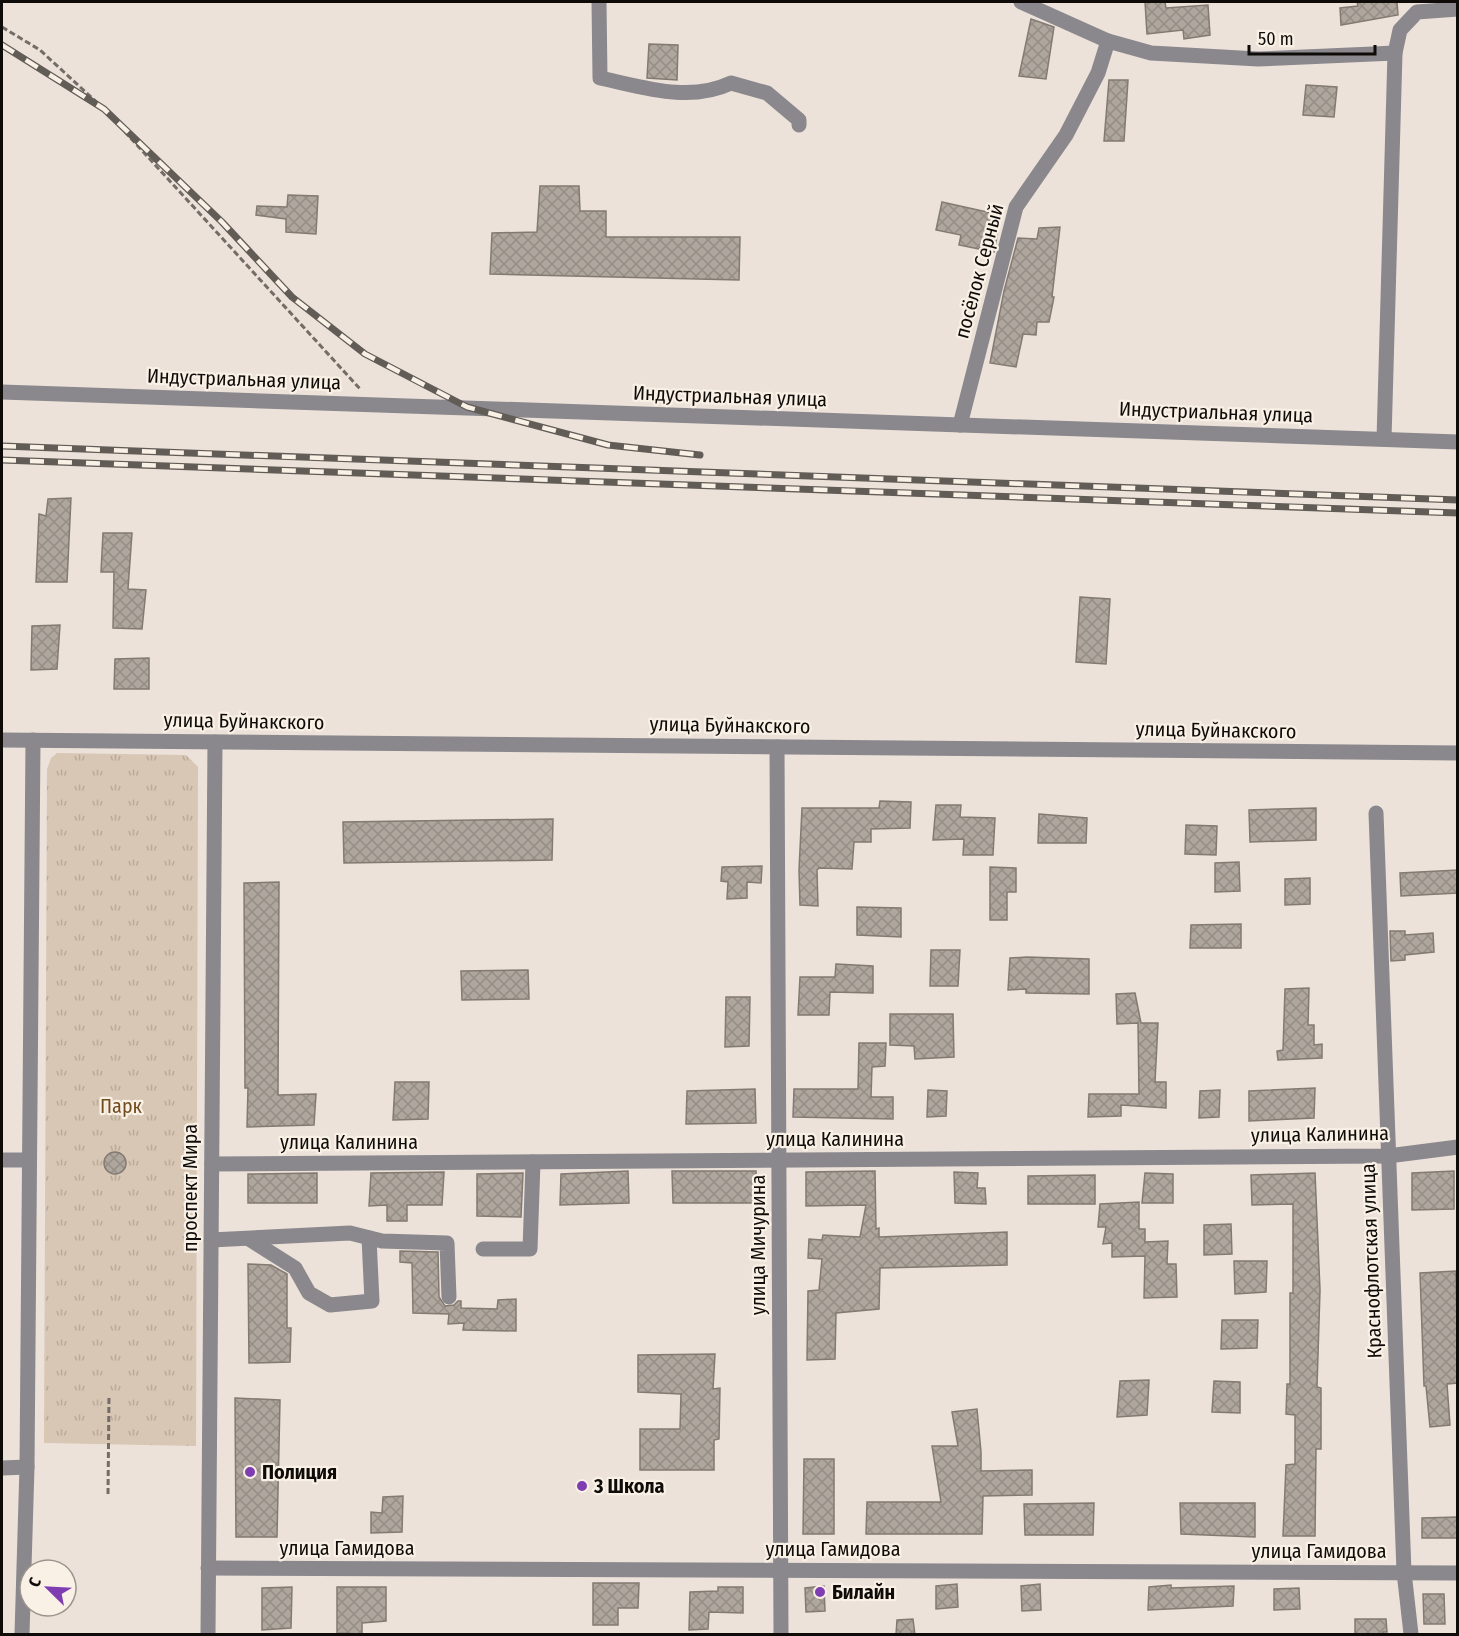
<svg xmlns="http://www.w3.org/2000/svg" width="1459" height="1636" font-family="'Fira Sans Condensed',sans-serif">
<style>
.park{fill:url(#park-tufts)}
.building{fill:url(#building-cross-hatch);stroke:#837a72;stroke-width:1.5}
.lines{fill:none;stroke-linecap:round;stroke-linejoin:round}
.path{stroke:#736c67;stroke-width:3;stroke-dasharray:6 3;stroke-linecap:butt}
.minor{stroke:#8a888d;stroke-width:15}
.rail-casing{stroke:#625c57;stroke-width:7}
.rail{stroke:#f9f0e6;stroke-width:4.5;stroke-dasharray:14;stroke-linecap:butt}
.poi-dot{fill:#7f3db2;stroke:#f9f0e6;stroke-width:2}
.labels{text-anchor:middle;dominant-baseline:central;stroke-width:4.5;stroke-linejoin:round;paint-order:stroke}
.street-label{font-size:20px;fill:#0e0b08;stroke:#f9f0e6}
.park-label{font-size:20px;fill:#724c1d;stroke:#f9f0e6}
.poi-label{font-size:20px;font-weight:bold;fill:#0e0b08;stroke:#f9f0e6;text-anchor:start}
</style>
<defs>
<pattern id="park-tufts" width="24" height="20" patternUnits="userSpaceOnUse" patternTransform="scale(1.5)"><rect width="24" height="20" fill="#d9c7b5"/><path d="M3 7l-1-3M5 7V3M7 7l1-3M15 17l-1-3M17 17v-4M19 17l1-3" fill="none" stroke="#b9aa9a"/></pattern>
<pattern id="building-cross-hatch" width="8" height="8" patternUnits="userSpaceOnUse" patternTransform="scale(1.5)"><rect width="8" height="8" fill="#afa69d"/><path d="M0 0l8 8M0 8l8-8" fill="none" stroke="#958e86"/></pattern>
</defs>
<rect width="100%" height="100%" fill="#ece2d9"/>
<polygon class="park" points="57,753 186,755 198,767 196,1446 44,1443 47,769 51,758"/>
<g class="building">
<polygon points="1145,2 1165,2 1166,8 1208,5 1210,35 1184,39 1183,30 1147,34"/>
<polygon points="1357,2 1397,2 1398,15 1341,25 1340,8 1358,6"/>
<polygon points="1031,19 1054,27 1046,79 1019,76"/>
<polygon points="649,44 678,45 677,80 647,78"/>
<polygon points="1109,80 1128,80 1124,141 1104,141"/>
<polygon points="1306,85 1337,87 1334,117 1303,115"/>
<polygon points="540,186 579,186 580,211 606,211 606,237 740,237 739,280 490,274 492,233 537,232"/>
<polygon points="288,195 318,196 316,234 286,232 286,219 256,215 257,206 287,207"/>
<polygon points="942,202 1001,215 994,252 959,245 961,235 936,230"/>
<polygon points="1060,227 1052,297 1054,297 1049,322 1037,322 1036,335 1023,334 1016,367 990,363 1004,291 1018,238 1037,239 1039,228"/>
<polygon points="71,498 67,582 36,582 39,514 46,516 48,499"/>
<polygon points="103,533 132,533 128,589 146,590 142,629 113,628 114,572 101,572"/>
<polygon points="1080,597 1110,599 1106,664 1076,662"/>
<polygon points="60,625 57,669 31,670 32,626"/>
<polygon points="149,658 149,689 114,689 115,659"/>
<polygon points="880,801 911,802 910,828 871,829 871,842 854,842 852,869 819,868 817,870 818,906 800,905 799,870 802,808 879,808"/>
<polygon points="936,805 961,805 960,817 995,818 993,855 963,855 964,839 933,840"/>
<polygon points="1316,808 1316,840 1250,842 1249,810"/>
<polygon points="1039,814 1087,818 1086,843 1038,843"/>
<polygon points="553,819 552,860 344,863 343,822"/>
<polygon points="1186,825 1217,826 1216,855 1185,854"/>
<polygon points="1239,862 1240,891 1215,892 1215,863"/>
<polygon points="762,866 761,883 747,882 747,898 727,899 728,882 721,881 722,867"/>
<polygon points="990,867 1016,868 1016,892 1007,892 1007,920 990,920"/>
<polygon points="1458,870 1458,893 1401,896 1400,873"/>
<polygon points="1310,878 1310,904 1285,905 1285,879"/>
<polygon points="279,882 278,1095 316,1094 314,1125 247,1127 248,1088 245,1088 244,883"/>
<polygon points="857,907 901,908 901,937 857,935"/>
<polygon points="1241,924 1241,948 1190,948 1191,925"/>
<polygon points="1390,931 1405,931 1405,935 1433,933 1434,952 1405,955 1405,960 1391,961"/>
<polygon points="931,950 960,950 958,986 930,986"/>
<polygon points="1027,957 1089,959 1089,994 1026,993 1026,989 1008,990 1010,958"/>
<polygon points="836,964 873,966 873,993 830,992 829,1015 798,1015 800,977 835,977"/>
<polygon points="528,970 529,999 462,1000 461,971"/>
<polygon points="1309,988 1308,1025 1314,1025 1314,1045 1322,1044 1322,1058 1278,1060 1277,1051 1283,1050 1285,989"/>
<polygon points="1135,993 1141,1023 1158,1023 1155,1082 1166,1082 1166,1108 1121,1105 1121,1116 1088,1117 1089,1094 1139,1094 1138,1023 1117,1024 1116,994"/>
<polygon points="726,997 750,997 749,1046 725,1047"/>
<polygon points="890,1014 953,1014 954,1057 915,1059 914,1046 890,1045"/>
<polygon points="859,1043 886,1043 885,1066 872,1067 871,1097 893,1097 893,1119 793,1117 794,1089 858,1089"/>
<polygon points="395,1082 429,1082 428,1119 393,1120"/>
<polygon points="1315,1088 1314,1118 1249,1121 1249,1091"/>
<polygon points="755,1089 756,1123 686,1124 687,1091"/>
<polygon points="928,1090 947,1091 946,1116 927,1117"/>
<polygon points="1220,1090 1219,1117 1199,1118 1200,1091"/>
<circle cx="115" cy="1163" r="11"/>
<polygon points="628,1171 629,1203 560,1205 561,1174"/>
<polygon points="672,1171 756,1171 756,1203 673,1203"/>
<polygon points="875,1171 876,1229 879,1228 879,1237 1007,1232 1007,1265 880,1268 879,1309 836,1313 835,1359 807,1360 808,1291 819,1290 822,1259 808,1258 809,1239 822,1240 823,1235 860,1237 866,1205 806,1206 806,1172"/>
<polygon points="1454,1171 1454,1209 1412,1210 1412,1173"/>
<polygon points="444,1172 442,1205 407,1205 407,1221 387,1221 387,1205 369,1206 371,1173"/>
<polygon points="954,1172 978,1173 977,1188 985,1188 986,1204 955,1203"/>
<polygon points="317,1173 317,1203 248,1203 248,1174"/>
<polygon points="523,1173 521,1217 477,1216 477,1174"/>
<polygon points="1145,1173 1173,1174 1173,1203 1142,1203"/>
<polygon points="1315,1173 1320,1290 1317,1387 1321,1388 1321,1449 1316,1449 1315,1536 1283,1536 1286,1465 1295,1464 1295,1415 1286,1414 1287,1384 1290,1384 1290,1293 1293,1293 1293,1204 1252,1205 1251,1175"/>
<polygon points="1095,1175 1095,1204 1028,1204 1028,1176"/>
<polygon points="1139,1202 1139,1229 1145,1229 1145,1242 1168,1241 1167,1264 1176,1264 1177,1297 1144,1298 1145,1256 1112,1257 1112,1243 1103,1244 1106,1227 1098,1227 1100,1204"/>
<polygon points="1231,1224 1232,1254 1204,1255 1204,1225"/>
<polygon points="400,1251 438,1252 439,1297 445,1306 454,1305 458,1301 461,1301 461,1308 497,1309 498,1300 516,1299 516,1331 463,1330 464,1323 448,1324 449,1314 413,1313 412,1263 400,1262"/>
<polygon points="1234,1261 1267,1261 1266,1292 1235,1294"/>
<polygon points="248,1264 271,1265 287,1274 287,1328 291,1328 290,1362 249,1363"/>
<polygon points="1456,1271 1458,1383 1447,1384 1450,1425 1430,1427 1426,1386 1424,1386 1420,1273"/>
<polygon points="1222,1320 1258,1320 1257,1348 1221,1349"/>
<polygon points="715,1354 713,1389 720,1388 719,1439 714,1440 714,1470 640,1470 640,1429 680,1429 681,1394 638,1392 638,1355"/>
<polygon points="1149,1380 1147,1415 1117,1417 1120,1381"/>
<polygon points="1214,1381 1240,1382 1240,1413 1212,1412"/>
<polygon points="235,1398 280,1400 277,1537 236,1537"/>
<polygon points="977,1409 981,1452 981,1471 1032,1470 1032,1495 983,1496 982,1534 866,1534 867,1502 941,1502 932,1446 958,1446 952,1412"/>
<polygon points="804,1459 834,1459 834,1534 803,1534"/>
<polygon points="403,1496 402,1532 371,1533 371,1512 382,1513 383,1497"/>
<polygon points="1094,1503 1093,1535 1025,1535 1024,1504"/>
<polygon points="1180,1503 1255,1503 1255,1537 1181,1534"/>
<polygon points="1458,1517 1458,1538 1422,1538 1422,1518"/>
<polygon points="593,1583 639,1583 638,1608 618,1608 618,1625 593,1625"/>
<polygon points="957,1584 958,1607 936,1609 936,1586"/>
<polygon points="1040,1584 1041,1610 1022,1611 1021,1586"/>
<polygon points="1171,1585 1171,1588 1234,1586 1233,1606 1148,1610 1149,1587"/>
<polygon points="824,1586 825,1611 806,1612 805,1588"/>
<polygon points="292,1587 291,1628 262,1630 262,1588"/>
<polygon points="337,1587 386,1587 386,1621 362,1623 362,1634 337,1633"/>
<polygon points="718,1587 743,1587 743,1613 709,1612 708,1629 689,1630 690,1592 718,1591"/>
<polygon points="1299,1588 1300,1609 1274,1610 1274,1589"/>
<polygon points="1423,1594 1444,1594 1445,1624 1424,1624"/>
<polygon points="913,1619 915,1635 896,1635 897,1620"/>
<polygon points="1355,1619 1386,1619 1387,1632 1383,1632 1383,1635 1355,1635"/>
</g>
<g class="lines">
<g class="path">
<polyline points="2,27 40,50 104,109 361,390"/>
<polyline points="108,1494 109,1395"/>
</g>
<g class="minor">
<path d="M599,2L600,78C643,87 689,103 731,83L767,93L799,120V125"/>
<polyline points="1108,41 1151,53 1258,59 1395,53"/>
<polyline points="2,392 1458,442"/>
<polyline points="960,425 1016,207 1066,135 1098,73 1108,41 1021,2"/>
<polyline points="1384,439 1395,53 1400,30 1417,12 1458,9"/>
<polyline points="2,740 1458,753"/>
<polyline points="777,747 781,1634"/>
<polyline points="1376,813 1404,1572 1411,1634"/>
<polyline points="2,1160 29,1160"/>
<polyline points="212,1164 1388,1156 1458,1147"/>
<polyline points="249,1239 295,1268 309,1293 330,1305 372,1301 369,1238"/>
<polyline points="211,1240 350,1233 382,1241 447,1243 449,1297"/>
<polyline points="483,1249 530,1249 533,1162"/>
<polyline points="2,1468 27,1467"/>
<polyline points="208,1568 1458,1573"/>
<polyline points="22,1634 27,1467 33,740"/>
<polyline points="208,1634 215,742"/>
</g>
<g class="rail-casing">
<g id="rail">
<polyline points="2,45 104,109 222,222 292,297 365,354 467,407 608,445 700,455"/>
<polyline points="2,446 1458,500"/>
<polyline points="2,460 1458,513"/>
</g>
</g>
<use href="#rail" class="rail"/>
</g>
<g class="poi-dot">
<circle cx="250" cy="1472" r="6"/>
<circle cx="582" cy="1486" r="6"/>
<circle cx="820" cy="1592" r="6"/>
</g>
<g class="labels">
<g class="street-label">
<text transform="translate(979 271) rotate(-75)">посёлок Серный</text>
<text transform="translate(244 379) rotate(2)">Индустриальная улица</text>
<text transform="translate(730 396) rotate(2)">Индустриальная улица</text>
<text transform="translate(1216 412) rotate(2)">Индустриальная улица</text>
<text transform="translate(244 721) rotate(1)">улица Буйнакского</text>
<text transform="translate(730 725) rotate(1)">улица Буйнакского</text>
<text transform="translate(1216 730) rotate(1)">улица Буйнакского</text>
<text transform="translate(1320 1134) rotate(-1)">улица Калинина</text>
<text x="835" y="1139">улица Калинина</text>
<text x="349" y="1142">улица Калинина</text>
<text transform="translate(190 1188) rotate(-90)">проспект Мира</text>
<text transform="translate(758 1245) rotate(-90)">улица Мичурина</text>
<text transform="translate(1371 1261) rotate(-92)">Краснофлотская улица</text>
<text x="347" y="1548">улица Гамидова</text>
<text x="833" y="1549">улица Гамидова</text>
<text x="1319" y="1551">улица Гамидова</text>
</g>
<g class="park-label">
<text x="121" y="1106">Парк</text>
</g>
<g class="poi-label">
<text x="262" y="1472">Полиция</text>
<text x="594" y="1486">3 Школа</text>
<text x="832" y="1592">Билайн</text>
</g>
</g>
<rect width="1459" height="1636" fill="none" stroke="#0e0b08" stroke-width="6"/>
<g transform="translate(48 1588) rotate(294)"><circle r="28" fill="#f9f0e6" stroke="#9b948d" stroke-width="1.5"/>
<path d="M0-4.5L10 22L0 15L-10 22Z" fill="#7f3db2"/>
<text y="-9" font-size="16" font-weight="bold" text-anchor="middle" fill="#0e0b08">С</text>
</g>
<path d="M1249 45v9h126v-9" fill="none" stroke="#0e0b08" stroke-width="3"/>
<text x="1258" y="45" font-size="18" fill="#0e0b08" stroke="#f9f0e6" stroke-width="4.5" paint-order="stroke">50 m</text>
</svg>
